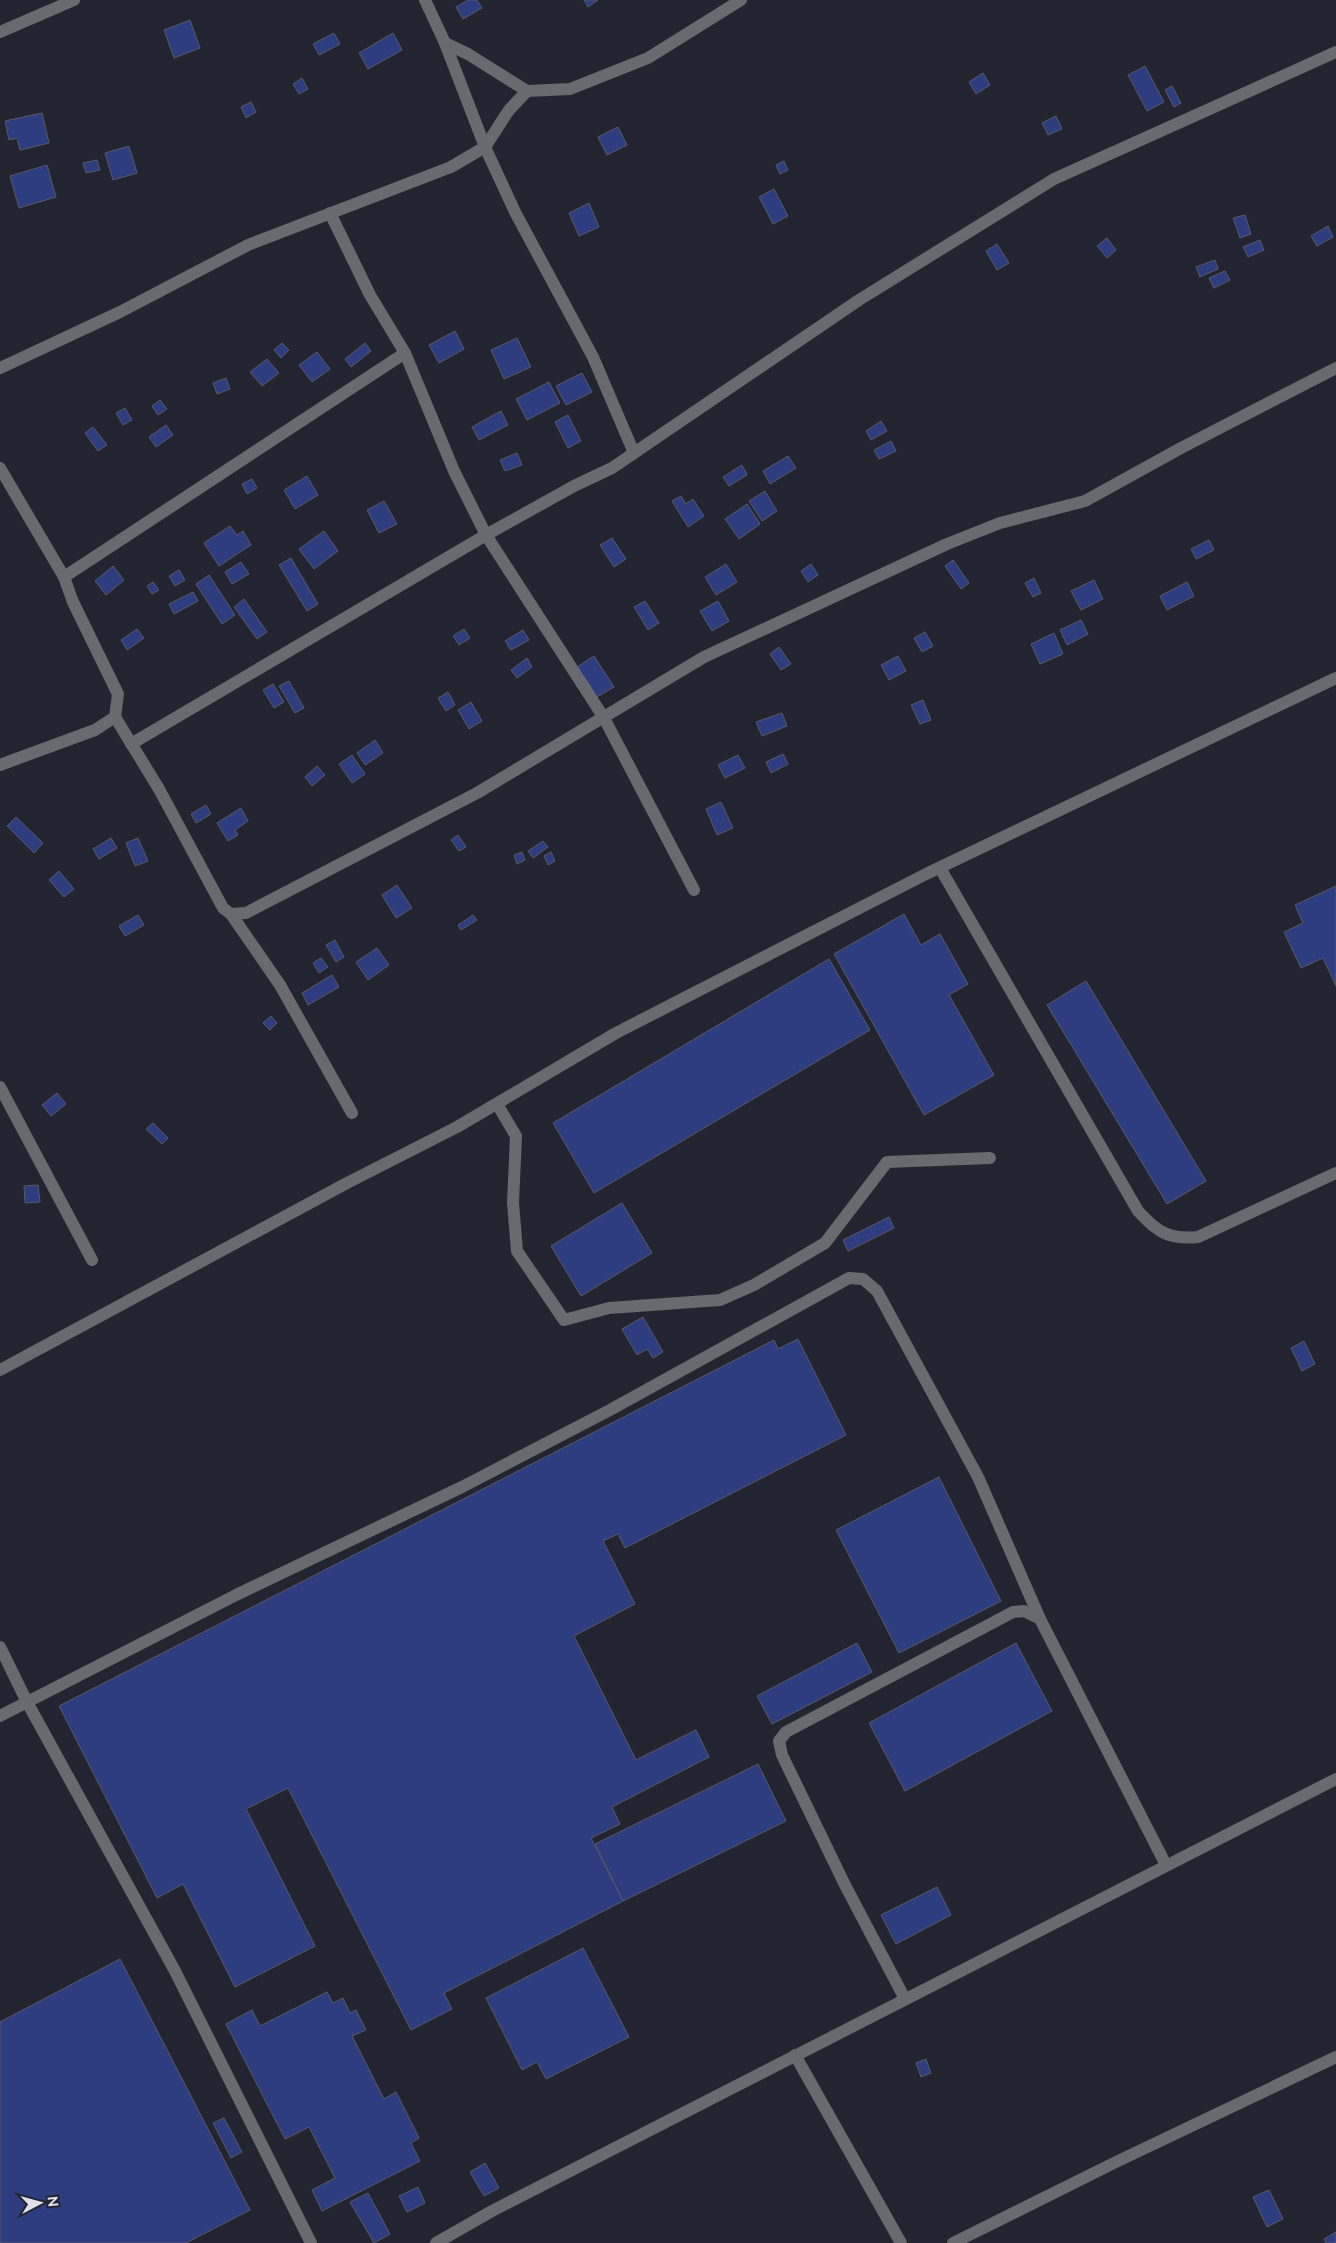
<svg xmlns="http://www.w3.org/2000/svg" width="1336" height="2243" font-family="Raleway,sans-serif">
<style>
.building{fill:#2e3c80;stroke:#575b66}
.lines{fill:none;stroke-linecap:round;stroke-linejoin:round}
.minor{stroke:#686a6f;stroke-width:12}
</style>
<rect width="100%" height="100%" fill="#22252f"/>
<g class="building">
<polygon points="468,0 477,0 482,8 463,19 456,7"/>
<polygon points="584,0 598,0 588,7"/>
<polygon points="190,20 200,48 174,58 164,30"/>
<polygon points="334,33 340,44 319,55 313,44"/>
<polygon points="393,33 402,50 368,69 359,53"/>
<polygon points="1145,66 1164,102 1147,111 1128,75"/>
<polygon points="983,73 990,85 976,94 969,82"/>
<polygon points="302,78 308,89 299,94 293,84"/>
<polygon points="1172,86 1181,103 1174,107 1165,90"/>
<polygon points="251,102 256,112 246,118 241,107"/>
<polygon points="42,113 49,143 20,150 17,138 9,140 5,121"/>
<polygon points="1056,116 1062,129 1048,135 1042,123"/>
<polygon points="618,127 627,145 607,155 598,137"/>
<polygon points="129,146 137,173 113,180 105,153"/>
<polygon points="97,160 100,170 86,173 83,163"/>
<polygon points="784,161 788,170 780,174 776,165"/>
<polygon points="47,165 56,197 19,208 10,176"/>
<polygon points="774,189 788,216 773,224 759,197"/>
<polygon points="589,203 599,227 579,236 569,213"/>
<polygon points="1245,215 1251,234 1240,238 1233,218"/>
<polygon points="1328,226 1333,237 1317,246 1311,236"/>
<polygon points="1107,238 1116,250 1107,258 1097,246"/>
<polygon points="1260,240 1264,250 1248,257 1243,247"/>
<polygon points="997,244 1009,263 997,270 986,251"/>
<polygon points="1215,260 1218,269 1200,277 1196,267"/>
<polygon points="1225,271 1230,280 1214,288 1209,278"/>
<polygon points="455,331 464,349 439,363 429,345"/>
<polygon points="517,338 531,367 504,379 491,350"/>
<polygon points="282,343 289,350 281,358 274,350"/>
<polygon points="365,343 371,351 351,367 345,359"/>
<polygon points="317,352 330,369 312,382 299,365"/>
<polygon points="267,359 279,373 262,386 250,372"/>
<polygon points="582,373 592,392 566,405 556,386"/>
<polygon points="226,378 230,389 217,394 213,383"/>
<polygon points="549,382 560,403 527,420 516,399"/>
<polygon points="160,400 167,409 158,415 152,406"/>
<polygon points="125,408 132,420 123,425 116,413"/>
<polygon points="501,411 508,425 479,440 472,427"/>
<polygon points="568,415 581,441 568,448 555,422"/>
<polygon points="881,421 887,431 871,440 866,431"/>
<polygon points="166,425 173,435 156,447 149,437"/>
<polygon points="93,427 107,445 98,451 85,433"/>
<polygon points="891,441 896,451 879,459 874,450"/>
<polygon points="517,453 522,465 505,471 500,460"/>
<polygon points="788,456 796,468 770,484 763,471"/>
<polygon points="742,465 747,475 729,486 723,477"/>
<polygon points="307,476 318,495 295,509 284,490"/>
<polygon points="252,479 257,488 247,494 242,484"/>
<polygon points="765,491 777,511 762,521 749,501"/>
<polygon points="681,496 686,504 693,499 704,516 688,527 672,501"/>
<polygon points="384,501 397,524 379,533 367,510"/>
<polygon points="747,504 760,524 739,539 725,519"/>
<polygon points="230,526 237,535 243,531 251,545 219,566 204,543"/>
<polygon points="324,531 338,551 314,569 299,549"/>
<polygon points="612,538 626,559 614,567 600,545"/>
<polygon points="1209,540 1214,550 1196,559 1191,549"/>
<polygon points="291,558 318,604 307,611 279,565"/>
<polygon points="953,560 969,583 961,589 945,566"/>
<polygon points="241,562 249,574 232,584 225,572"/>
<polygon points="726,564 737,582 716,595 705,577"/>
<polygon points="811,564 818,575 808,582 801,571"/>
<polygon points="113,566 124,580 106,595 95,581"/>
<polygon points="179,570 185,580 175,586 169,576"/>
<polygon points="209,575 235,615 222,624 196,584"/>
<polygon points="1034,578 1041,593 1033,597 1025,583"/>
<polygon points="1094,580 1103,599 1081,610 1071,591"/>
<polygon points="153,582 159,590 152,594 147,586"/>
<polygon points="1187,582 1194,596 1167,610 1160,596"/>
<polygon points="193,592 198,601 174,614 169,604"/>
<polygon points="244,599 267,632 257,639 234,607"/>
<polygon points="645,601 659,623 648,630 634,607"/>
<polygon points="718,601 729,621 712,631 700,611"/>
<polygon points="1081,620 1088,634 1067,645 1060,630"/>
<polygon points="137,629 144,638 127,650 121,640"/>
<polygon points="464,629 470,638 459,645 453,636"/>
<polygon points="523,630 529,640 511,650 505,641"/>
<polygon points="925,632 933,646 922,652 914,638"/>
<polygon points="1054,633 1063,654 1040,664 1031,644"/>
<polygon points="779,647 791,664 781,670 770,654"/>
<polygon points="594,656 614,687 597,697 577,667"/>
<polygon points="898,656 906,671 889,680 881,665"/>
<polygon points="527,658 532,667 517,678 511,670"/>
<polygon points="289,681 304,708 295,713 279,686"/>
<polygon points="273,684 284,702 274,708 263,690"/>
<polygon points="448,692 455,705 446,711 438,698"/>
<polygon points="923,700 931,720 920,724 911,705"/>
<polygon points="471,702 482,721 469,729 458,710"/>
<polygon points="782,713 787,726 762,736 756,722"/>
<polygon points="375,740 383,753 365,765 357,753"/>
<polygon points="783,754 788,764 771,773 766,762"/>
<polygon points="352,755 365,774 352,783 339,764"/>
<polygon points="738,755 745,768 725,778 718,765"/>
<polygon points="317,766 325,775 312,786 305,777"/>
<polygon points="721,802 733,828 717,835 706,809"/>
<polygon points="206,805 211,814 196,823 191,814"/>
<polygon points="241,808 248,821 235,830 238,835 228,841 217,823"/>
<polygon points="16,817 43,843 34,853 7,826"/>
<polygon points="458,835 466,847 459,851 451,840"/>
<polygon points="111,838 117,848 99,859 93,849"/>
<polygon points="138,838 148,861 135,866 126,843"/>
<polygon points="543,841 548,847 533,858 528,851"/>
<polygon points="522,852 525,860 517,864 514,855"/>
<polygon points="551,852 555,861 548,865 544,856"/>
<polygon points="59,871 74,889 64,897 49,880"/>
<polygon points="397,885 412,908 396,918 382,895"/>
<polygon points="1336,886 1336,986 1323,958 1301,968 1284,932 1303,923 1295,905"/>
<polygon points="904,914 921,945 940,934 968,984 949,995 994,1075 924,1115 834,954"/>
<polygon points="138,915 144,925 125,936 119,926"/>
<polygon points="473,915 477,920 461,930 458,925"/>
<polygon points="335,940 344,957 336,962 326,945"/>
<polygon points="377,948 389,965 368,980 356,962"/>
<polygon points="321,958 328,967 319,973 313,963"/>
<polygon points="829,959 870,1030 594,1193 553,1123"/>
<polygon points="332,975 339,987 308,1005 302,993"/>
<polygon points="1086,981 1206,1181 1167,1204 1047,1005"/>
<polygon points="271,1016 277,1023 270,1030 263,1023"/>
<polygon points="57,1093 66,1104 51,1116 42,1105"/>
<polygon points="153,1123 168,1138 162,1144 146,1129"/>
<polygon points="38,1185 40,1202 25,1203 24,1186"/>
<polygon points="622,1203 652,1253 581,1296 551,1246"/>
<polygon points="889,1217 894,1228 848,1251 843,1240"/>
<polygon points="643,1317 663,1352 653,1358 647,1349 637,1355 622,1329"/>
<polygon points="798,1339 846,1435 625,1548 618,1534 603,1541 635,1604 574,1636 636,1760 696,1730 709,1757 612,1807 620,1824 591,1838 623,1901 444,1993 452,2009 411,2030 288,1788 246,1809 315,1946 235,1987 183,1884 157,1898 59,1706 774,1340 778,1349"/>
<polygon points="1304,1341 1315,1364 1302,1371 1291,1348"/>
<polygon points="939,1477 1001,1601 899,1653 836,1530"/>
<polygon points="857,1643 872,1672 772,1724 757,1696"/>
<polygon points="1016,1643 1052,1711 905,1791 869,1723"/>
<polygon points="758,1764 786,1821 623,1901 595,1844"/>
<polygon points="937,1887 951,1915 896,1944 881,1915"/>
<polygon points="583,1948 629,2037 546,2079 537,2062 522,2070 486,1998"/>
<polygon points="120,1959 250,2210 186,2243 0,2243 0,2022"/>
<polygon points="327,1992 333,2003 343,1998 350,2013 356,2010 366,2030 352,2036 384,2099 396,2092 419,2138 411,2143 420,2161 322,2211 312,2190 335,2178 309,2127 285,2139 226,2024 252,2010 260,2026"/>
<polygon points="926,2059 931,2073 921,2077 916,2063"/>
<polygon points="224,2118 242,2152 231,2158 213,2123"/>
<polygon points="485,2163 499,2188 484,2196 470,2172"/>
<polygon points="418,2187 425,2203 407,2212 399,2196"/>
<polygon points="1269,2190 1283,2219 1267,2227 1253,2197"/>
<polygon points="368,2193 390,2234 374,2243 350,2202"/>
<polygon points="1336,2232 1336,2243 1326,2243 1324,2239"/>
</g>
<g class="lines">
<g class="minor">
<polyline points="425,0 445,43 468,54 527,91"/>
<polyline points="0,32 74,0"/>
<polyline points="445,43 485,147 515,212 593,357 634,453"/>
<polyline points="330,213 370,295 405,353 454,471 486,535 604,718 694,890"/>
<polyline points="0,368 120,312 248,245 451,167 485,147 509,110 527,91 570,89 648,58 741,0"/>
<polyline points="0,468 64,577 73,602 118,694 115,717 95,730 0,765"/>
<polyline points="64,577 405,353"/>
<polyline points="115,717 159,789 223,908 231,914 280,985 352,1113"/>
<polyline points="131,744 486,535 574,486 612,468 859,300 1054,179 1336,52"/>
<path d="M940,868L1138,1211C1157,1232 1169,1240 1198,1237L1336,1173"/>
<polyline points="231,914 246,913 477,793 704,657 947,544 1000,523 1085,501 1181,448 1336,368"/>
<polyline points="0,1087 92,1260"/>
<polyline points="497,1104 516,1136 513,1203 517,1251 564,1320 609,1308 720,1300 754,1285 825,1243 887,1162 990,1158"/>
<polyline points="0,1370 347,1183 457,1127 616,1033 926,874 1336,678"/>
<polyline points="0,1647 27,1702 175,1971 311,2243"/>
<polyline points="0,1716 236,1595 462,1487 610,1410 849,1278 863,1279 877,1291 978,1477 1040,1619"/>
<polyline points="905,1999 845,1885 782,1755 779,1741 786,1732 1013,1612 1024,1611 1040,1619 1166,1865"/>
<polyline points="795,2055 901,2243"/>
<polyline points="436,2243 492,2211 1336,1779"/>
<polyline points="953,2243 1116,2162 1336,2057"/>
</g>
</g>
<g transform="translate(40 2203) rotate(84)" stroke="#22252f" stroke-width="4" paint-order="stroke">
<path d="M0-4L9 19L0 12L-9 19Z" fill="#e0e2e9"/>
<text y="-8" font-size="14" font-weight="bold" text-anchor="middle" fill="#e0e2e9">N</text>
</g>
</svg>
